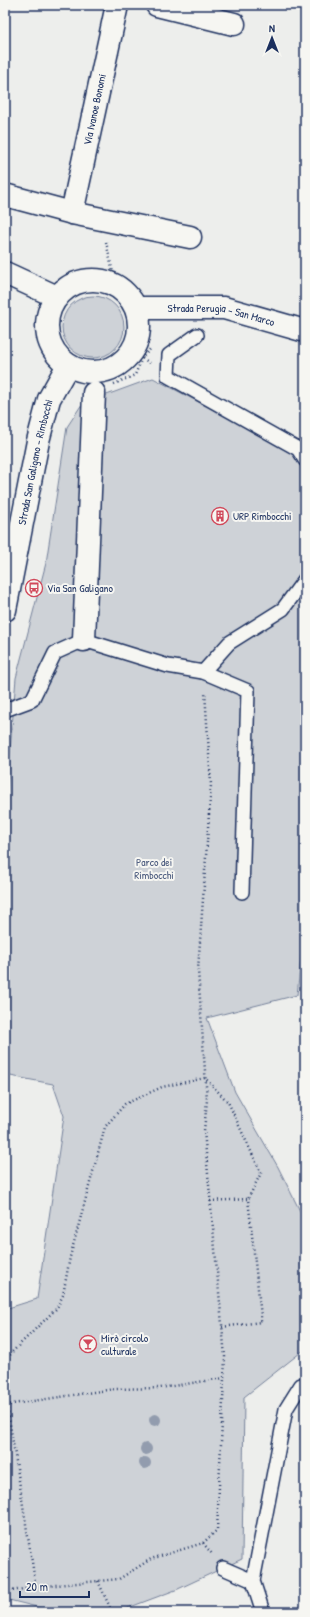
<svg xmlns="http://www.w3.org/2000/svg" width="310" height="1617" font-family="'Patrick Hand',sans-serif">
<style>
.green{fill:#ced2d7;stroke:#74809a}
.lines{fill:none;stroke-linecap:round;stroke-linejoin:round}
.lane-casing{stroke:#1b2f5e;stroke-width:16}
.street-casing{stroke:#1b2f5e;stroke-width:25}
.secondary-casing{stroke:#1b2f5e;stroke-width:25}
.path{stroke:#1b2f5e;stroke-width:2.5;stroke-dasharray:1 3;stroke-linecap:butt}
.lane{stroke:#f6f6f2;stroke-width:13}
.street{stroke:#f6f6f2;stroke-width:22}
.secondary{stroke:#f6f6f2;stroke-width:22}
.tree{fill:#929cae}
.labels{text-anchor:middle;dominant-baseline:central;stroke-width:4;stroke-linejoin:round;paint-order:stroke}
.street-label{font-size:11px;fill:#1b2f5e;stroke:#f6f6f2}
.poi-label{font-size:11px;fill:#1b2f5e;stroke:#f6f6f2;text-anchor:start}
.park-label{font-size:11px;fill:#48587c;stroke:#f6f6f2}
</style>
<rect width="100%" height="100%" fill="#edeeec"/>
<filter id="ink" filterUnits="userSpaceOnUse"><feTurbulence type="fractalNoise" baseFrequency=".025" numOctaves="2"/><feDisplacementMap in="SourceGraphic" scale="8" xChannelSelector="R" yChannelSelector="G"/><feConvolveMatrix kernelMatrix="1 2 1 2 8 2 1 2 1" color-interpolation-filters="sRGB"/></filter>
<g filter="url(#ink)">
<g class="green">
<circle cx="93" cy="327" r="31"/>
<polygon points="153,378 305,458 305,922 297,995 207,1018 235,1092 278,1167 305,1221 305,1349 244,1397 242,1559 178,1589 125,1609 126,1612 57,1612 5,1599 5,1309 37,1299 64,1116 53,1084 5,1075 5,813 16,678 46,563 67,427 82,404"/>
</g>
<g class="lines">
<g class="lane-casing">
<g id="lane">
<polyline points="197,335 169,355 168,376 298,449 305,460"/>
<polyline points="203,672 229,643 283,609 305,579"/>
<polyline points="5,710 32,700 55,653 84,640 168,666 203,672 248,691 242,892"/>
<polyline points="223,1568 253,1581"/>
<polyline points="263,1612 253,1581 286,1409 301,1385 305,1384"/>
</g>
</g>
<g class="street-casing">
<g id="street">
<polyline points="157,5 234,24"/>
<polyline points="5,195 72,213 190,237"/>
<path id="s1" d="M72,213L117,5"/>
<polyline points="84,640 94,393"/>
</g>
</g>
<g class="secondary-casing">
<g id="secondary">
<polyline points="5,273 57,297"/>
<circle cx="93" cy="326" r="46"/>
<path id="s2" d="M136,308H224L305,331"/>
<path id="s3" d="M5,610L38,441L49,399L68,365"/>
</g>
</g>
<g class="path">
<polyline points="106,242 116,286"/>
<polyline points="150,363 142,358 151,348"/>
<polyline points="114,384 135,375 142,358"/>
<polyline points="210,1201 248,1199"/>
<polyline points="5,1366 11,1353 57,1308 63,1295 70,1257 105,1127 125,1104 162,1087 205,1078 228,1102 261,1173 248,1199 261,1316 261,1322 222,1327"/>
<polyline points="5,1381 7,1405 36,1587 119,1579 151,1559 203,1543 217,1530 225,1357 204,1131 207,1100 198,970 211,785 205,692"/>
<polyline points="6,1405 114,1389 160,1388 224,1378"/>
<polyline points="203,1543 213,1555"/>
<polyline points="98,1581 112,1612"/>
<polyline points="5,1592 36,1587"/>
</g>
<use href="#lane" class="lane"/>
<use href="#street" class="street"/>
<use href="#secondary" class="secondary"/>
</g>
<g class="tree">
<circle cx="155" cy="1420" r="6"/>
<circle cx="146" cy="1449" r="6"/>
<circle cx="145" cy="1463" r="6"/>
</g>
</g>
<defs>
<g id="building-ring" transform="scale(0.9)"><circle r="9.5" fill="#f6f6f2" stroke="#d1495b" stroke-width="1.5"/><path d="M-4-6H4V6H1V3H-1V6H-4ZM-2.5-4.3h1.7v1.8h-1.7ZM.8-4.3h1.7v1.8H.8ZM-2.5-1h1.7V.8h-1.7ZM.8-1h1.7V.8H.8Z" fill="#d1495b"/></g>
<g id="bus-ring" transform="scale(0.9)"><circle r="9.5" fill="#f6f6f2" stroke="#d1495b" stroke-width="1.5"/><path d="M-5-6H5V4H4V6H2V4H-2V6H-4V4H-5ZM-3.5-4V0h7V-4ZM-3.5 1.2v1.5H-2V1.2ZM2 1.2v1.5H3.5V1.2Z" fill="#d1495b"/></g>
<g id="bar-ring" transform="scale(0.9)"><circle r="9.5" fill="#f6f6f2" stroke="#d1495b" stroke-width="1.5"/><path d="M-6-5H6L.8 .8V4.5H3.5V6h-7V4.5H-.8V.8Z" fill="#d1495b"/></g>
</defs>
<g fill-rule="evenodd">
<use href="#building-ring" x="220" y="516"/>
<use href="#bus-ring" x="34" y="588"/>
<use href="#bar-ring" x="88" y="1344"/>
</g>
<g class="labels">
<g class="street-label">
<text stroke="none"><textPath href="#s1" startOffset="106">Via Ivanoe Bonomi</textPath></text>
<text stroke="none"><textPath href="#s2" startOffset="86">Strada Perugia - San Marco</textPath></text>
<text stroke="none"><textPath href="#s3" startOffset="151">Strada San Galigano - Rimbocchi</textPath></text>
</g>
<g class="poi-label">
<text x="233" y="516">URP Rimbocchi</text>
<text x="47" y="588">Via San Galigano</text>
<text x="101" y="1338">Mirò circolo<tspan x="101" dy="13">culturale</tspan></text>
</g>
<g class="park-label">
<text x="154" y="862">Parco dei<tspan x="154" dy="13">Rimbocchi</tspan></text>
</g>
</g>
<rect width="310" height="1617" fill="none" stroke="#f6f6f2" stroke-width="20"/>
<rect x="10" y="10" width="290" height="1597" fill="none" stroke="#1b2f5e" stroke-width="1.5" filter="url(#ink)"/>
<g transform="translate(272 38)" stroke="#f6f6f2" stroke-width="3" paint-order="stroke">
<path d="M0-3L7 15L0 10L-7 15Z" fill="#1b2f5e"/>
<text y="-6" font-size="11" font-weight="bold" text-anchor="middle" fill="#1b2f5e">N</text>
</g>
<path d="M20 1591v6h69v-6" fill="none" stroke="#1b2f5e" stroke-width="2"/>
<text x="26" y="1591" font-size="12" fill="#1b2f5e" stroke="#f6f6f2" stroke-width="3" paint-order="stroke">20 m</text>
</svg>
